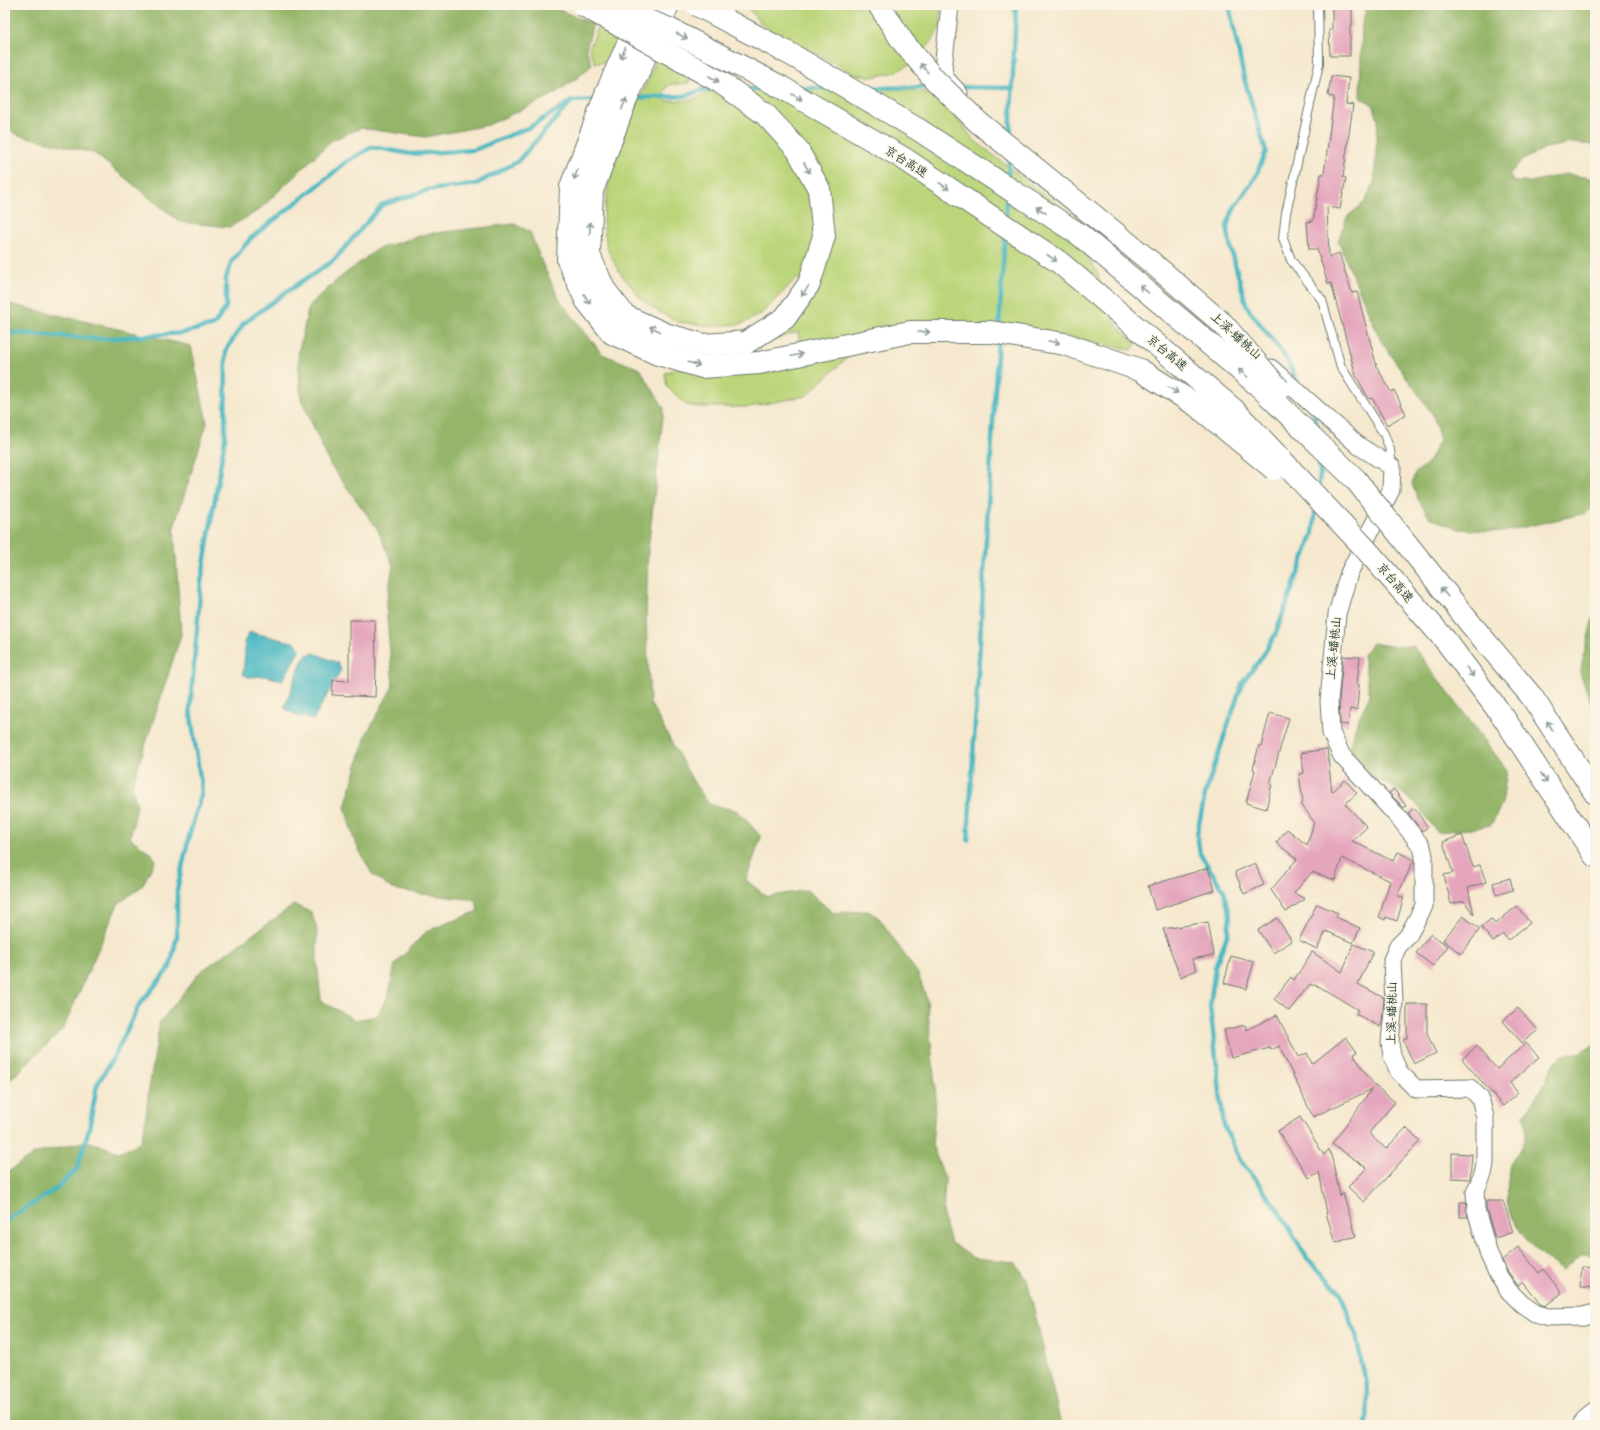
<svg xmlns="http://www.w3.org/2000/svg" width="1600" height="1430" font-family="'Architects Daughter','LXGW WenKai TC',sans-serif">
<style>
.green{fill:#bcd57a;stroke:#6e8957}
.forest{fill:#95b66a;stroke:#5a7a4f}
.water{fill:#4ab8c2;stroke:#347a7b}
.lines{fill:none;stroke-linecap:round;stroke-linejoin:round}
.stream{stroke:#4ab8c2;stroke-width:4.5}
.building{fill:#e5a6bd}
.lane-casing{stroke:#6a796a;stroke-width:10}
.street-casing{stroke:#6a796a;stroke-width:19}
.highway-casing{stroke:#6a796a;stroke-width:24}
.lane{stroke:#fff;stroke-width:8}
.street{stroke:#fff;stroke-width:17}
.highway{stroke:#fff;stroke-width:22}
.highway-bridge-casing{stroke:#6a796a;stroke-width:24;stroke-linecap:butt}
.highway-bridge{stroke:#fff;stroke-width:22}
.oneway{stroke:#8f9e9a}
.labels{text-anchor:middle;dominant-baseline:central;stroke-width:3;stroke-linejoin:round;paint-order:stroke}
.street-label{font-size:12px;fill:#1f3d34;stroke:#fcf5e5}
</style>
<rect width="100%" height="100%" fill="#fcf5e5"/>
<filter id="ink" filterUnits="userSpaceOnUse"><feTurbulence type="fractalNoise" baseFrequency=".025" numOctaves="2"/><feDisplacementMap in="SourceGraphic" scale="8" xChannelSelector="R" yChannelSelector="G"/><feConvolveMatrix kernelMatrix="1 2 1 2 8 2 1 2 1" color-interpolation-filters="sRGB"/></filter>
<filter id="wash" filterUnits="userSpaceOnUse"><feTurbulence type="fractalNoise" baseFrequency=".012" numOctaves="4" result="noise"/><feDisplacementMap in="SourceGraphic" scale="16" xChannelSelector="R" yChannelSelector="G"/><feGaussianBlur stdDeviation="0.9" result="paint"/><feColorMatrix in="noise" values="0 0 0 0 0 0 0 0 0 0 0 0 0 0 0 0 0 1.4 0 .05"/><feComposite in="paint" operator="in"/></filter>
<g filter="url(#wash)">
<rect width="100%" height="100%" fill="#f5e8ce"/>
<g class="green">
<polygon points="607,5 634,5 610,62 595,63 589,49"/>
<polygon points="741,5 941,5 941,25 931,43 912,63 896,72 872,77 854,74 814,52 783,42 758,20 750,10"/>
<polygon points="657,59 693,75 689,83 668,85 663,93 666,101 692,100 714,90 764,88 892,89 912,90 932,94 949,108 974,140 1056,204 1097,272 1109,313 1121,330 1136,344 1132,350 1070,337 910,337 850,355 806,396 748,407 698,407 687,405 667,387 665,373 676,369 803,360 798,332 764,343 812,291 797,278 761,314 741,324 712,326 678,322 656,310 641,299 618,270 607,248 603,222 609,180 621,141"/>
</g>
<g class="forest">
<polygon points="5,5 541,5 559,10 593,24 586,49 592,65 577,78 551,96 488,125 425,137 361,128 332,140 259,210 230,227 180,222 94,153 18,135 5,127"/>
<polygon points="1367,5 1595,5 1595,145 1572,143 1545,148 1521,161 1509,175 1515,182 1531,182 1566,174 1595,179 1595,506 1586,513 1502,532 1459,529 1430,518 1418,499 1412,484 1415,473 1427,464 1440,440 1433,415 1381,341 1338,241 1347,217 1365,202 1374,183 1378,119 1373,105 1360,97 1362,24"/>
<polygon points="514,224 530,232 542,263 559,299 602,354 640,369 664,408 648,550 646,620 650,703 694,783 709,804 738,811 761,837 746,880 767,897 807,890 833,913 868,911 879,918 918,974 927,1000 936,1097 932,1145 945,1179 943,1216 951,1243 973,1258 1015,1262 1027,1279 1061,1425 5,1425 5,1174 34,1154 87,1141 119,1152 140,1143 145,1125 149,1089 160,1022 200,972 294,905 311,912 317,929 317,963 321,1001 355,1020 377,1016 389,994 395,964 427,931 478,911 476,900 422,894 392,889 372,874 354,840 345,807 366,735 393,686 386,606 393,565 377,528 331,466 301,399 298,354 309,306 336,281 377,249 426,234"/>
<polygon points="5,303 191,346 207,423 174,527 181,635 132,786 137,807 130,838 152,854 155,861 142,886 118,904 63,1029 5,1085"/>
<polygon points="1595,617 1595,714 1580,673 1592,620"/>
<polygon points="1372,643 1395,647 1413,646 1507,770 1502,804 1491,825 1469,829 1437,832 1418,806 1394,787 1364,774 1348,751 1357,722 1370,695 1363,655"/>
<path d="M1595,1044V1256L1580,1255L1563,1271C1531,1251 1504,1223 1508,1183C1509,1177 1508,1170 1510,1165C1512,1160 1516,1156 1519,1152C1528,1138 1527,1130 1524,1114L1545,1083L1554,1062L1561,1056L1569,1053L1579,1054Z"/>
</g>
<g class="water">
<polygon points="250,632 296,643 300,649 283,680 264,676 248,677 243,674 245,652 244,642"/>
<polygon points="314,653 338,663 341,670 313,720 298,716 284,708 303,659 306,655"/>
</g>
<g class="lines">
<g class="stream">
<polyline points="1229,5 1244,78 1266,151 1255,178 1234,208 1227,226 1231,250 1247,307 1286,358 1298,384"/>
<polyline points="959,87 1013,88"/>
<polyline points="799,88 832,88"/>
<polyline points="863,88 932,87"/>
<polyline points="743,89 766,89"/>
<polyline points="634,98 684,96 703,90 716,90"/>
<polyline points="1010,140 1016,5"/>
<polyline points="1008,180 1009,155"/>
<polyline points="1006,218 1007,195"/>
<polyline points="999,328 1005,233"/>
<polyline points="5,332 101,339 182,333 214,325 226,307 226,278 232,261 251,238 315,188 346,162 372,147 411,154 474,150 530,127 572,101 597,100"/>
<polyline points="1313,414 1316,421 1317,432"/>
<polyline points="1318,489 1320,475 1319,455"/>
<polyline points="1316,507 1313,533 1275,635 1262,657 1242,683 1205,794 1197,834 1200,854 1224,891 1230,916 1228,933 1215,967 1210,1007 1224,1126 1240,1160 1279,1211 1307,1258 1340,1292 1356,1335 1368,1394 1367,1425"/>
<polyline points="968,840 998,339"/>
<polyline points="5,1221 56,1189 77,1169 89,1129 97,1085 116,1053 139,1005 170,967 177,936 177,890 189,836 202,792 190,709 201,583 225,438 226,350 243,324 286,292 333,261 382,205 428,190 476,184 517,162 572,101"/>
</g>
</g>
<g id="blocks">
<g class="building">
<polygon points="1332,5 1352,5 1352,26 1350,26 1350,56 1330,56 1329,30 1332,30"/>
<polygon points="1331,76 1349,78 1346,104 1353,105 1343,177 1346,178 1340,209 1327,207 1329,257 1339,253 1352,293 1357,292 1377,367 1391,392 1394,390 1406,414 1387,425 1372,398 1369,399 1356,376 1331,283 1328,284 1317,249 1309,249 1307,222 1313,221 1321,174 1324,174 1334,97 1328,96"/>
<polygon points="349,620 375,620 376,668 375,697 332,695 333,680 349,681"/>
<polygon points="1343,656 1360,657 1357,684 1359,684 1357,710 1350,709 1348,725 1340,724 1339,701"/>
<polygon points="1270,713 1289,718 1270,784 1272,784 1266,809 1246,803 1255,770 1253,769 1259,745 1261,746"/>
<polygon points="1327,749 1332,792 1345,780 1357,793 1345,804 1367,827 1352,841 1393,861 1398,852 1414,860 1397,896 1404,897 1397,921 1386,917 1385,920 1379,917 1390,881 1342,858 1335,880 1312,872 1294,893 1305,899 1286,912 1271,890 1297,859 1276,843 1287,829 1307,845 1314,822 1301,804 1303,803 1299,774 1304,773 1301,753"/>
<polygon points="1394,789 1406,806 1404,808 1389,793"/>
<polygon points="1414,808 1428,827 1422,831 1408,813"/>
<polygon points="1462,835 1473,867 1480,865 1486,882 1468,888 1474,915 1464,901 1451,904 1444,875 1453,873 1443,842"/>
<polygon points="1255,863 1264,885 1244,894 1235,872"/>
<polygon points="1208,868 1215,890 1155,910 1148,886"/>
<polygon points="1510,878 1513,890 1496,895 1493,883"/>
<polygon points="1317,904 1338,913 1336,917 1360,928 1353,943 1326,931 1317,949 1299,940"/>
<polygon points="1517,906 1530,923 1508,940 1503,934 1493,942 1481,927 1491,919 1495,924"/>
<polygon points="1463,916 1480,929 1461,954 1443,940"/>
<polygon points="1277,918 1292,941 1273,953 1258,930"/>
<polygon points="1208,922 1214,955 1192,959 1197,970 1180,977 1163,929"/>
<polygon points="1431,934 1448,946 1433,966 1416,953"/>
<polygon points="1354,944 1373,952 1358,984 1384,998 1382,1023 1380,1027 1356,1014 1358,1010 1315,984 1313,986 1310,984 1289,1011 1274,999 1291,977 1294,980 1312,952 1342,972"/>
<polygon points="1231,956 1254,962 1246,989 1224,983"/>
<polygon points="1407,1004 1427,1004 1427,1034 1436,1053 1414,1064 1403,1040 1407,1038"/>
<polygon points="1518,1008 1538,1030 1522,1043 1503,1021"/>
<polygon points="1277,1015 1298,1057 1307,1053 1312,1064 1346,1037 1357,1052 1353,1054 1374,1085 1395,1102 1369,1133 1386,1149 1406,1128 1420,1141 1364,1202 1348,1187 1367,1168 1332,1144 1372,1089 1313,1117 1279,1046 1271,1050 1270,1048 1231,1058 1224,1030 1245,1025 1246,1030"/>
<polygon points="1526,1043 1539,1057 1510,1083 1518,1093 1503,1106 1462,1059 1477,1046 1497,1069"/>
<polygon points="1300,1117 1324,1155 1329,1149 1333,1163 1340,1196 1343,1193 1356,1236 1335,1243 1326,1213 1327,1213 1319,1172 1309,1178 1278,1131"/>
<polygon points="1452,1153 1472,1154 1470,1179 1452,1178"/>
<polygon points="1486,1201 1503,1201 1513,1232 1495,1238 1486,1208"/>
<polygon points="1460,1202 1466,1202 1468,1217 1460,1217"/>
<polygon points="1518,1247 1539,1273 1543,1269 1562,1293 1545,1306 1540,1304 1523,1282 1518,1286 1507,1270 1502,1260"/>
<polygon points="1582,1267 1595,1268 1595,1288 1580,1287"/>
</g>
</g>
</g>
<g filter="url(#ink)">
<use href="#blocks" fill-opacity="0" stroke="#6a796a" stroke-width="1"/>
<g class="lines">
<g class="lane-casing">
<polyline id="lane" points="1318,5 1319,64 1286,213 1283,238 1291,260 1322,300 1341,367 1384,434 1390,450 1392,466"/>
</g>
<g class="street-casing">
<g id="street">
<polyline points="950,5 943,69 946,79 959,93"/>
<polyline points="1271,368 1359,446 1392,467 1391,490 1349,573 1337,614 1329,701 1331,733 1342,756 1400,819 1422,847 1424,856 1424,906 1408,936 1398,946 1392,960 1394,1002 1390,1042 1392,1056 1399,1072 1416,1089 1470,1088 1480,1098 1485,1117 1485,1164 1483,1174 1475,1192 1476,1210 1489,1255 1498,1275 1509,1291 1522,1304 1535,1313 1548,1317 1583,1316 1595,1313"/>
<polyline points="1581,1425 1586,1418 1595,1411"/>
</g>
</g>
<g class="highway-casing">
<g id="highway">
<polyline points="645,5 606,94 571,187 568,260 586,300 612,333 658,354 702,367 759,363"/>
<polyline points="668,5 625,102 592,191 589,255 604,289 625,316 665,334 704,345 747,342"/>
<polyline points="1469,622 1532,697 1595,793"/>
<polyline points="1446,641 1504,718 1595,856"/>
</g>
</g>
<use href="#lane" class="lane"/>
<use href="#street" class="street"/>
<use href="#highway" class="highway"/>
<g class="highway-bridge-casing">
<g id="highway-bridge">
<polyline points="583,5 720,82 765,114 797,149 819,189 824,236 809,284 785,318 747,342"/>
<polyline points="607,5 669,29 781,87 903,158 1059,262 1234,410 1363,546 1446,641"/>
<polyline points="697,5 792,55 919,130 1080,235 1258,385 1356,480 1469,622"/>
<polyline points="879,5 903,42 935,80 978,122 1151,262 1223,324 1279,389"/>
<polyline points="759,363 910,332 991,332 1065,344 1140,370 1196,405 1274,469"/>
</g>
</g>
<use href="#highway-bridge" class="highway-bridge"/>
</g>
<defs><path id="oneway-shaft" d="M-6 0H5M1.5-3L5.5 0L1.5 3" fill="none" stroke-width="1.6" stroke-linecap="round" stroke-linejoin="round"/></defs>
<g class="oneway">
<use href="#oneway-shaft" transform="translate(682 36) rotate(28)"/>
<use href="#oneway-shaft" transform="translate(623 53) rotate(114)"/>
<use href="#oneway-shaft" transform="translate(924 68) rotate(-130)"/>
<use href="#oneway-shaft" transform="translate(714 79) rotate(30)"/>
<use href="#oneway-shaft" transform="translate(797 97) rotate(30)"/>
<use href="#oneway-shaft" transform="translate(624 104) rotate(-68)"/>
<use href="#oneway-shaft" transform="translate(807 168) rotate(61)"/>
<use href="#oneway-shaft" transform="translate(576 174) rotate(110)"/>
<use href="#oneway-shaft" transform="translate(944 186) rotate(34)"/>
<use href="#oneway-shaft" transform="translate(1041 210) rotate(-147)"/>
<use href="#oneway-shaft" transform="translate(590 228) rotate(-88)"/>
<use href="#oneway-shaft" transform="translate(1052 258) rotate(34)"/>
<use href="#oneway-shaft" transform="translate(1144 289) rotate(-140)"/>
<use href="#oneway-shaft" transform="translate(805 291) rotate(125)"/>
<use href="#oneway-shaft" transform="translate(587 299) rotate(60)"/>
<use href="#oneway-shaft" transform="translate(655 329) rotate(-156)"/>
<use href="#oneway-shaft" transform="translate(924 332)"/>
<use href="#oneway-shaft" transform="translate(1054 342) rotate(10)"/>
<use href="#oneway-shaft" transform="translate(797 355) rotate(-12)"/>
<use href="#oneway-shaft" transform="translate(694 364) rotate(16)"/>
<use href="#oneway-shaft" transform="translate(1243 373) rotate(-140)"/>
<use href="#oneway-shaft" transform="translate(1173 390) rotate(32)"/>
<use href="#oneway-shaft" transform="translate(1444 592) rotate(-129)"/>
<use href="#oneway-shaft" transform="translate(1470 672) rotate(53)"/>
<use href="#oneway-shaft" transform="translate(1550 726) rotate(-123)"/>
<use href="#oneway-shaft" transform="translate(1544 778) rotate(57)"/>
</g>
</g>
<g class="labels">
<g class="street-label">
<text transform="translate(906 162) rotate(32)">京台高速</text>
<text transform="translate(1236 336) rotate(42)">上溪-蟠桃山</text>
<text transform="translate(1167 353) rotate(40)">京台高速</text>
<text transform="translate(1395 583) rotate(49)">京台高速</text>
<text transform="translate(1334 648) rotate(-84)">上溪-蟠桃山</text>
<text transform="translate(1392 1013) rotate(-89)">上溪-蟠桃山</text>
</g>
</g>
<rect width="1600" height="1430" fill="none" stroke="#fcf5e5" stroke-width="20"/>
</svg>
